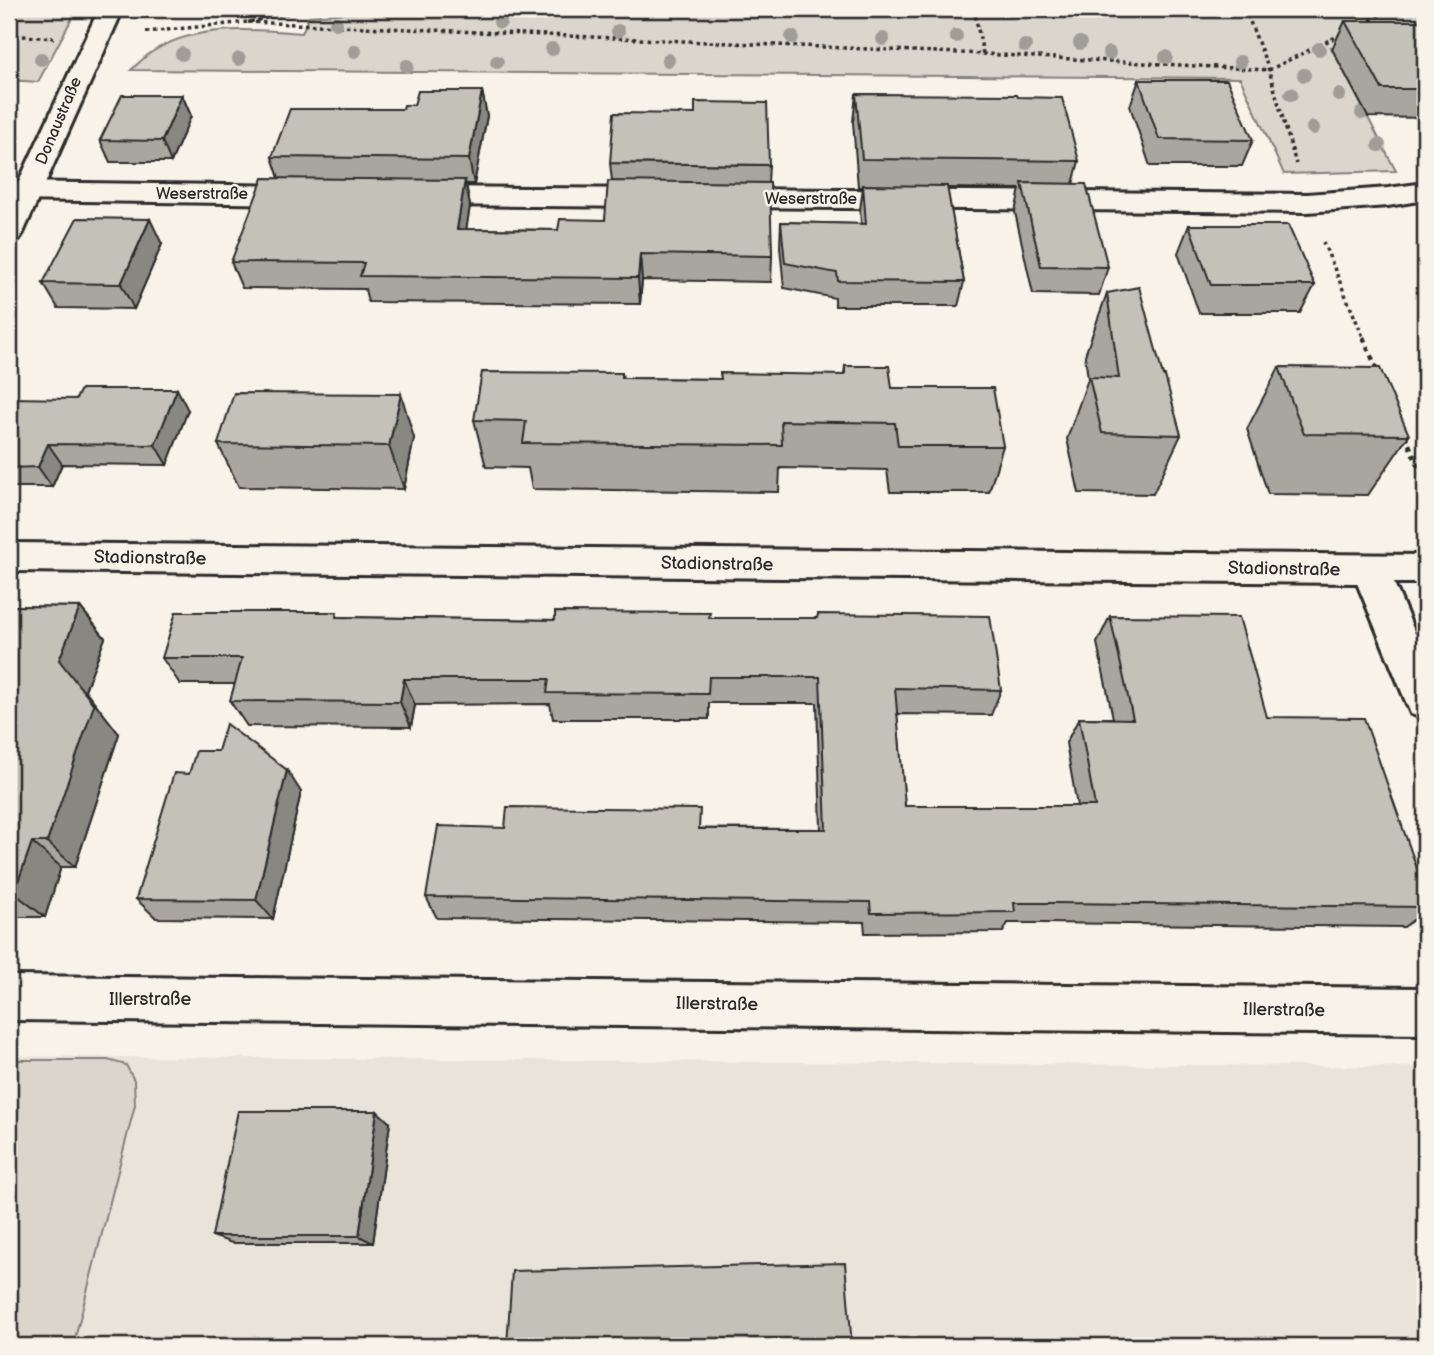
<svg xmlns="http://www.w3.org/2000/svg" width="1434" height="1355" font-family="'Balsamiq Sans',sans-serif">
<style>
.built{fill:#e8e4da}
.green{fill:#dad6cc;stroke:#82807c;stroke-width:2}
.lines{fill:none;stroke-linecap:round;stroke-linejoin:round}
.minor-casing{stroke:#2b2b2b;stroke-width:6}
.tertiary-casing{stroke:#2b2b2b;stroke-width:6}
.path-far1{stroke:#2b2b2b;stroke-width:3.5;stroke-dasharray:3.5 3.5;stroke-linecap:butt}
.path{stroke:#2b2b2b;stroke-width:4.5;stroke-dasharray:5 5;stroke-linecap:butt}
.minor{fill:#f7f3e8;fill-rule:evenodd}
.tertiary{fill:#f7f3e8;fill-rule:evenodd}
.tree{fill:#9f9d96}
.wall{fill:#a9a69f;stroke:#2b2b2b;stroke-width:2}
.shaded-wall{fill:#898782;stroke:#2b2b2b;stroke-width:2}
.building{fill:#c4c1b9;stroke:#2b2b2b;stroke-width:2}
.labels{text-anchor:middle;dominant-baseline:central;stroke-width:5;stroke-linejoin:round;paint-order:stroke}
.far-street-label{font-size:16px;fill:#2b2b2b;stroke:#f7f3e8}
.street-label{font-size:18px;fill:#2b2b2b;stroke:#f7f3e8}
</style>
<rect width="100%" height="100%" fill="#f7f3e8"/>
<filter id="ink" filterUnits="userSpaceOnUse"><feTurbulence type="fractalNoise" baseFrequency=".0143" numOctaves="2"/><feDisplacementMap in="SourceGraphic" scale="14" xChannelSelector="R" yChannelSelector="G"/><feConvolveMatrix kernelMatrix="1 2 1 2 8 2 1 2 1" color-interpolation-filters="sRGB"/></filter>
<g filter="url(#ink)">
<polygon class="built" points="9,1056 1425,1067 1425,1346 9,1346"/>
<g class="green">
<polygon points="9,9 77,9 38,82 9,80"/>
<path d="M396,9H1425V48L1331,47L1396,171L1284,174L1240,78L131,70C138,64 144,57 152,52C194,24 254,29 302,33L309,16Z"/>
<polygon points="108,1060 126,1065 134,1080 135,1105 73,1346 9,1346 9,1060"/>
</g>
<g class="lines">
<g class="minor-casing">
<g id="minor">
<polygon points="9,182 307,186 317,189 321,195 317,201 307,204 9,200"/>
<polygon points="1425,183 1425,200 1388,206 1307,212 718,207 708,204 704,198 708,192 718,189 1307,194 1388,188"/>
<polygon points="417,187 657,189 667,192 671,198 667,204 657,207 417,205 407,202 403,196 407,190"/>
<polygon points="9,543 1425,555 1425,583 1394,583 1425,657 1425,719 1411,714 1357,583 9,571"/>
<polygon points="9,976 1425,988 1425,1034 9,1020"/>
</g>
</g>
<g class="tertiary-casing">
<polygon id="tertiary" points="99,9 123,9 23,233 19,239 9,242 9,203"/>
</g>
<g class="path-far1">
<polyline points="974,9 983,54"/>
<polyline points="1245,9 1269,70 1296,164"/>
<polyline points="248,22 983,54 1269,70 1344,33"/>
<polyline points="1364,23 1393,9"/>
<polyline points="146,32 248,22 308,9"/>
<polyline points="9,35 54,38"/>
<polyline points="1323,242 1364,339"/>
</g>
<g class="path">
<polyline points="1363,337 1378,372"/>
<polyline points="1405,435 1425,482"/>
</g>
<use href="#minor" class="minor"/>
<use href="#tertiary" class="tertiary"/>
</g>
<g class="tree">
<circle cx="500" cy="22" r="7"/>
<circle cx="336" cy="23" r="7"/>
<circle cx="618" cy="31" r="7"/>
<circle cx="956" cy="36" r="7"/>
<circle cx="792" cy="37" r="7"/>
<circle cx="883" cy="39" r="7"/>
<circle cx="1080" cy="43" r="7"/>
<circle cx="1025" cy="46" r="7"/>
<circle cx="552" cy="49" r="7"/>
<circle cx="1319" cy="49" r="7"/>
<circle cx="355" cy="51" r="7"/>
<circle cx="1109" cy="53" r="7"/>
<circle cx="182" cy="54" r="7"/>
<circle cx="1166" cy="57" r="7"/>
<circle cx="41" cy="59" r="7"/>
<circle cx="239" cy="59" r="7"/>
<circle cx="668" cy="60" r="7"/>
<circle cx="497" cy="62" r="7"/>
<circle cx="1240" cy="62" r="7"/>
<circle cx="407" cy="66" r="7"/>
<circle cx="1304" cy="75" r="7"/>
<circle cx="1291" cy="94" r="7"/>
<circle cx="1339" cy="95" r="7"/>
<circle cx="1362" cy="113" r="7"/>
<circle cx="1313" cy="128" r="7"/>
<circle cx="1379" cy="145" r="7"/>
</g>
<g class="wall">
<polygon points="1345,21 1425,21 1425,118 1368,117 1332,49"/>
<polygon points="1139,80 1253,140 1242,166 1150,166 1130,106"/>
<polygon points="482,91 487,116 474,184 466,184 470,206 466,229 558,230 605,220 612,181 610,163 769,165 768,183 772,256 771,282 642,280 640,304 368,302 365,289 242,288 231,262 279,178 272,157 414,105"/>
<polygon points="856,94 1018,97 1079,161 1073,184 1108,267 1099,295 1033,294 1015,212 1020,189 947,188 964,282 958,306 835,306 835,298 784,288 780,247 781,222 861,224 860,210 863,187 858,187 853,122"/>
<polygon points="182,95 191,116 171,162 110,162 100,140"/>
<polygon points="1189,225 1315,285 1300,313 1199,313 1178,253"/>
<polygon points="162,244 134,309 58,308 43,283"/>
<polygon points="1107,293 1163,376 1181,435 1153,494 1079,493 1067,439 1088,379 1085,355"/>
<polygon points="845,366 892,388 1003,446 989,492 890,492 887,470 780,468 779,492 532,489 528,468 486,467 474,420 622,373 623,378 720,379 844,375"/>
<polygon points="1279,367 1409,435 1368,495 1268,494 1247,429"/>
<polygon points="9,398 188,410 167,465 62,464 52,487 9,487"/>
<polygon points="414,438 404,489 239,487 218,444"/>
<polygon points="9,606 80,607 105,638 85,690 119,734 75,867 61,867 45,917 9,917"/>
<polygon points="1110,616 1267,717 1425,891 1425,911 1404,927 1041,923 1008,923 1003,932 865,933 864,922 437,918 426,897 505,828 821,829 817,703 709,703 709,719 553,719 550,704 415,705 411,727 247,726 230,701 235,684 180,684 162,658 339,617 555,620 710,618 1001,690 991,715 897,714 905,806 1077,806 1066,743 1079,718 1113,718 1097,643"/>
<polygon points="189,774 301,792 273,919 156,918 136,899"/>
<polygon points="390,1123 373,1243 232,1243 212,1236"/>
</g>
<g class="shaded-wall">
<polygon points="482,91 487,116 474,184 469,159"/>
<polygon points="182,95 191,116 171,162 162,141"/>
<polygon points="465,180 470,206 462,256 457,229"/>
<polygon points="150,219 162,244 134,309 121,284"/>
<polygon points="640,254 642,280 640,304 638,278"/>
<polygon points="177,389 188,410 167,465 155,445"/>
<polygon points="401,394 414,438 404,489 389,446"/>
<polygon points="48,444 62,464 52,487 38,467"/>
<polygon points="80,607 105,638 85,690 119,734 75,867 47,842 59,660"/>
<polygon points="404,679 415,705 411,727 400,702"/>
<polygon points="287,770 301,792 273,919 256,900"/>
<polygon points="32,842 61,867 45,917 14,893"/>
<polygon points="377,1111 390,1123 373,1243 359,1236"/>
</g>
<g class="building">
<polygon points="1345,21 1425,21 1425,89 1382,89"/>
<polygon points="1139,80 1227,80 1253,140 1159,139"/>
<polygon points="418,91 482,91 469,159 272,157 290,109 403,109 404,105 414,105"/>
<polygon points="856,94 1017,95 1018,97 1062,98 1079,161 862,159"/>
<polygon points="122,95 182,95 162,141 100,140"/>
<polygon points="695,102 767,103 769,165 610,163 614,113 695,114"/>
<polygon points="263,178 465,180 457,229 558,230 560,219 605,220 608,181 770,183 772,256 640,254 638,278 360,276 364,263 231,262"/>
<polygon points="1022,183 1086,184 1108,267 1041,266"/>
<polygon points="863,185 947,186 964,282 838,281 837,273 785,263 781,222 866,224"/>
<polygon points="77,218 150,219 121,284 43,283"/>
<polygon points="1189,225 1288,225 1315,285 1211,285"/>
<polygon points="1139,287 1163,376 1165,376 1181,435 1102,433 1089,377 1119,378 1107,293"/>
<polygon points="845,366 889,366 892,388 993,388 1003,446 898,446 895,423 781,421 782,445 523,443 526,421 474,420 482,372 622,373 622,378 721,379 720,373 845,375"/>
<polygon points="1279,367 1380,368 1409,435 1304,434"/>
<polygon points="81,389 177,389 155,445 48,444 38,467 9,468 9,398 76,399"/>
<polygon points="234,393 401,394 389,446 218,444"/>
<polygon points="9,606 80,607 59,660 94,705 47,842 32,842 14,893 9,893 9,699 13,687 9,687"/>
<polygon points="176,612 337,612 336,617 555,620 555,612 710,613 709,618 817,618 818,614 990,616 1001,690 895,688 905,806 1095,806 1079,718 1133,719 1110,616 1239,617 1267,717 1364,718 1425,891 1425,907 1054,903 1014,903 1015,912 871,913 870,902 426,897 438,826 505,828 507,807 700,809 699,829 826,829 820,677 709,677 708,694 547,693 549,679 404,679 400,702 230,701 242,658 162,658"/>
<polygon points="226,724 287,770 256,900 136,899 174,773 189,774 196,751 218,751"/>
<polygon points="238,1111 377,1111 359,1236 212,1236"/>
<polygon points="845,1263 852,1346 507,1346 512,1271"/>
</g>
</g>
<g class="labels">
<g class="far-street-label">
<text transform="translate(59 121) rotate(-67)">Donaustraße</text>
<text x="202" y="194">Weserstraße</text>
<text x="811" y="199">Weserstraße</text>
</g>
<g class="street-label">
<text transform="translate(150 558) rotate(1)">Stadionstraße</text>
<text transform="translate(717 564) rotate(1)">Stadionstraße</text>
<text transform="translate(1284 569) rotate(1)">Stadionstraße</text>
<text x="150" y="999">Illerstraße</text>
<text transform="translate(717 1004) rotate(1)">Illerstraße</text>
<text transform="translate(1284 1010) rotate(1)">Illerstraße</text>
</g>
</g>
<rect width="1434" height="1355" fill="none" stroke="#f7f3e8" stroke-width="35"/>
<rect x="18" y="18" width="1399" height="1320" fill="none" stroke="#2b2b2b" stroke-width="2.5" filter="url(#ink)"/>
</svg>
